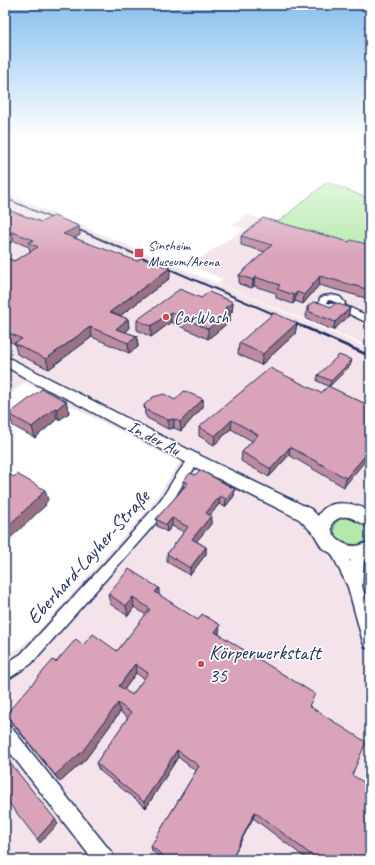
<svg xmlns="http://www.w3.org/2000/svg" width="375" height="865" font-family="Caveat,sans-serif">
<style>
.built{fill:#f4e3ea}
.green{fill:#b4e9aa;stroke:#688c84}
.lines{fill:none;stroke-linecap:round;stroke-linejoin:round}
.street-casing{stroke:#1b2f5e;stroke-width:3}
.secondary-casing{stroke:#1b2f5e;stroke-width:3}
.street{fill:#fff;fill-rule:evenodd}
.secondary{fill:#fff;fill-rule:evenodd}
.rail-far2{stroke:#1b2f5e;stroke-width:1.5}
.rail-far1{stroke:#1b2f5e;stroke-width:2}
.rail{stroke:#1b2f5e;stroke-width:3}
.wall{fill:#bb8ca0;stroke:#1b2f5e;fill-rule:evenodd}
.shaded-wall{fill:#987282;stroke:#1b2f5e}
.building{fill:#d9a3ba;stroke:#1b2f5e;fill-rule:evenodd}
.poi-dot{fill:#d1495b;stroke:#fff;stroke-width:1.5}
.labels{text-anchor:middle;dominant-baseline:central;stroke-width:3.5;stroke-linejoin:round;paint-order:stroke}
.far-poi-label{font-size:14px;fill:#1b2f5e;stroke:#fff;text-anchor:start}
.poi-label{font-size:17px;fill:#1b2f5e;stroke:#fff;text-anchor:start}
.street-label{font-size:17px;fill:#1b2f5e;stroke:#fff}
.near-street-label{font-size:20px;fill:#1b2f5e;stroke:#fff}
.near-poi-label{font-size:20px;fill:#1b2f5e;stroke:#fff;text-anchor:start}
</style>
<rect width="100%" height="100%" fill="#fff"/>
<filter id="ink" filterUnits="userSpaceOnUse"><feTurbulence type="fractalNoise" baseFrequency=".025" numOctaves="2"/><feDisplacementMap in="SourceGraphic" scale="8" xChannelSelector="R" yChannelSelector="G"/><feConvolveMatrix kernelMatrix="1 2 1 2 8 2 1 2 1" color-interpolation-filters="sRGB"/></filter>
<g filter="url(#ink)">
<g class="built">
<polygon points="5,193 370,349 370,860 5,860 5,658 32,638 150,507 180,462 25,382 5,398"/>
<polygon points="247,215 278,222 370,250 370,347 217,283 223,279 190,265 244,229 233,225"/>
</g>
<g class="green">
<polygon points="327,182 370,199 370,250 278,222"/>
<path d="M347,517C358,518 367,524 368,535L363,543C350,548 330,540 335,523L342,518Z"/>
</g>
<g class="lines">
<g class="street-casing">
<g id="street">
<path d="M332,295L340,297L345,303L344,305L370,317V323C359,320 350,313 340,310C332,308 325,311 319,304L320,298L324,296ZM330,300L337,303L333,304L327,303V301Z"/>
<path d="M195,456L199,457L201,460L184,482L168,509L31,664L5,681V664L21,654C67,604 114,555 158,503C168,492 182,460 195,456Z"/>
<polygon points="336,542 341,544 350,562 354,550 359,548 364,550 366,554 364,558 362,586 370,615 370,649 365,647 363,642 348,587 329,548 331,544"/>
<polygon points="5,725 11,727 112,853 114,860 93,860 5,746"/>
</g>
</g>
<g class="secondary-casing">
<path id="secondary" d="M5,356L201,456L311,509L318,516C328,497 355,503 370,511V527C355,522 348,510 333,522C327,535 343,546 355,546C360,546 365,543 370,541V558L359,561H352L334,555L322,548L314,534L299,519L189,464L72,401L36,384L5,366Z"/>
</g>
<use href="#street" class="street"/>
<use href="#secondary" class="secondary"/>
<polyline class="rail-far2" points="5,198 58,221"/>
<polyline class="rail-far1" points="56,220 306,328"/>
<polyline class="rail" points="304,327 370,356"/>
</g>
<g class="wall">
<polygon points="5,209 41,222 79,226 80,235 75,238 170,278 120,316 128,319 129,329 125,332 137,336 138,347 129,353 92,337 49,369 17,354 15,344 5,339 5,257 14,261 30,252 29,247 14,241"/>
<polygon points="241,236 349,242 370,245 370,298 369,299 319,285 303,304 295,301 293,304 276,298 276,293 254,286 252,288 239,284 239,275 265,252 241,245"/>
<polygon points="201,298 233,302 232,312 230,313 230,321 208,339 171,322 151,337 137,330 137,320"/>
<polygon points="307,307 331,307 350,308 348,317 333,330 306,319 307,316 306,316"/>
<polygon points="297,323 295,334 261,365 238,354 239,343"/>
<polygon points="350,366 329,387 370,406 344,487 289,455 269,477 241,461 242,452 252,441 231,429 214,445 199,436 199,427 321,393 328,386 317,381 318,375"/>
<polygon points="203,399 203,407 181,431 174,428 168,429 147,418 145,414 144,405 175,400"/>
<polygon points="66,401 69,413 59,420 57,419 35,438 13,426 9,414"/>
<polygon points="195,475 235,489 234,496 225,507 219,504 210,515 211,524 196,541 206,547 206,554 190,575 167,562 167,554 184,532 172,526 167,532 157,526 156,519 183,489 183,481"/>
<path d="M108,594L159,595L219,634L310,706L352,775L370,860H308L253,818L231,860H163L152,851L151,846L196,771L178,757L146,808L99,770L96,763L128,718L120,712L85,760L60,782L11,722L6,714L56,662L83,645L117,651L146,615L134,607L128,616L110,604ZM136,673L144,679L132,695L124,690Z"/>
</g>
<g class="shaded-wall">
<polygon points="79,226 80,235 65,243 63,234"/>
<polygon points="12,232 14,241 5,246 5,236"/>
<polygon points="170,268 170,278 112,322 110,312"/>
<polygon points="320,276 319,285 303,304 304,295"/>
<polygon points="255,277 254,286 252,288 253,280"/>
<polygon points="297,292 295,301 293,304 294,295"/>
<polygon points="233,302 232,312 230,313 230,321 208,339 208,329 225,308"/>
<polygon points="350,308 348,317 333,330 335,322"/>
<polygon points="171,312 171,322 151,337 151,326"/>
<polygon points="128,319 129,329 117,339 116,329"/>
<polygon points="297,323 295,334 261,365 263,354"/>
<polygon points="90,327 92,337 49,369 46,359"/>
<polygon points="137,336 138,347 129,353 128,343"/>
<polygon points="352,360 350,366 329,387 331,381"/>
<polygon points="203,399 203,407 181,431 180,422"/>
<polygon points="66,401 69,413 59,420 57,409"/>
<polygon points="55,408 57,419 35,438 32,427"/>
<polygon points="174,419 174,428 168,429 168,420"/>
<polygon points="232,420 231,429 214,445 215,436"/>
<polygon points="290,447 289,455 269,477 271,469"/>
<polygon points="370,450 370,455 344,487 346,478"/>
<polygon points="235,489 234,496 225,507 226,499"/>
<polygon points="45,490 48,500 45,504 46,505 5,543 5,529"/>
<polygon points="220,496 219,504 206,521 206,513"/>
<polygon points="211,516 211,524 192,547 192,539"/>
<polygon points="172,518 172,526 167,532 166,525"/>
<polygon points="206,547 206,554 190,575 190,568"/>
<polygon points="159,588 159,598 155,592"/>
<polygon points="133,597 134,607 128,616 126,606"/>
<polygon points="220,625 219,634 215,632"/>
<polygon points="135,664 136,673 121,694 119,686"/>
<polygon points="118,703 120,712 85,760 60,782 55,775"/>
<polygon points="177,750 178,757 146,808 144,802"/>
<polygon points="255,812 253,818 231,860"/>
<polygon points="55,819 58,824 40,843 37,839"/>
</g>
<g class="building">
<polygon points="5,209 41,222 54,216 79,226 63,234 137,261 141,258 170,268 110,312 128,319 116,329 137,336 128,343 90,327 46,359 14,343 22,339 5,331 5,257 14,261 38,247 28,243 34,240 12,232 5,236"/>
<polygon points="263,218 349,242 351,240 370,245 370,290 320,276 304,295 297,292 294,295 277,289 280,285 255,277 253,280 239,275 272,245 241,236"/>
<polygon points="180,289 201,298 209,292 233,302 225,308 230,311 208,329 171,312 151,326 137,320"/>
<polygon points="313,302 321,303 331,307 336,303 350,308 335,322 308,311 310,309 307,307"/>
<polygon points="274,313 297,323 263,354 239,343"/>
<polygon points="339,355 352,360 331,381 318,375"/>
<polygon points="270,368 321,393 328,386 370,406 370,450 346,478 290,447 271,469 242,452 258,435 232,420 215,436 199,427"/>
<polygon points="42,389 66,401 57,409 55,408 32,427 9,414"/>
<polygon points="184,391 203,399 180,422 174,419 168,420 146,410 144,405 153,397 164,394 175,400"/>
<polygon points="200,470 235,489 226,499 220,496 206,513 211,516 192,539 206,547 190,568 167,554 188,527 172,518 166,525 156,519 188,483 183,481 190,473 195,475"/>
<polygon points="5,471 14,477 17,474 45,490 41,493 42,494 5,529"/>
<path d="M129,569L159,588L155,592L198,620L202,614L220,625L215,632L315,694L309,706L366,742L352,775L370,786V860H312L314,857L255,812L231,860H168L151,846L199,766L177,750L144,802L96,763L131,713L118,703L82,752L55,775L6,714L53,660L56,662L76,639L83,645L93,634L117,651L150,609L133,597L126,606L108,594ZM135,664L148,673L132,695L119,686Z"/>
<polygon points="11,764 55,819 37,839 5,798 5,770"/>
</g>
</g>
<linearGradient id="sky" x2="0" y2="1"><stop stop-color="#87bfee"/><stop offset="0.53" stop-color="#fff"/><stop offset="1" stop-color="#fff" stop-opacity="0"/></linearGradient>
<rect width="375" height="258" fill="url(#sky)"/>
<g class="poi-dot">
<rect x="134" y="248" width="10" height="10" rx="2"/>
<circle cx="166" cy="317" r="4"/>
<circle cx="201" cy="664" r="4"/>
</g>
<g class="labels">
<g class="far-poi-label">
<text x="148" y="245">Sinsheim<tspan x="148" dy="16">Museum/Arena</tspan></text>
</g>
<g class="poi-label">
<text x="174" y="317">CarWash</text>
</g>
<g class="street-label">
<text transform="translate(154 438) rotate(28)">In der Au</text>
</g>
<g class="near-street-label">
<text transform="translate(88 557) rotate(-48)">Eberhard-Layher-Straße</text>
</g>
<g class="near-poi-label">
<text x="209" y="652">Körperwerkstatt<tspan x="209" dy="23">35</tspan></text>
</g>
</g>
<rect width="375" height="865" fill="none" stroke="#fff" stroke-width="20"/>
<rect x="10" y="10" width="355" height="845" fill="none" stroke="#1b2f5e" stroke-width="1.5" filter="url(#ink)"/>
</svg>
